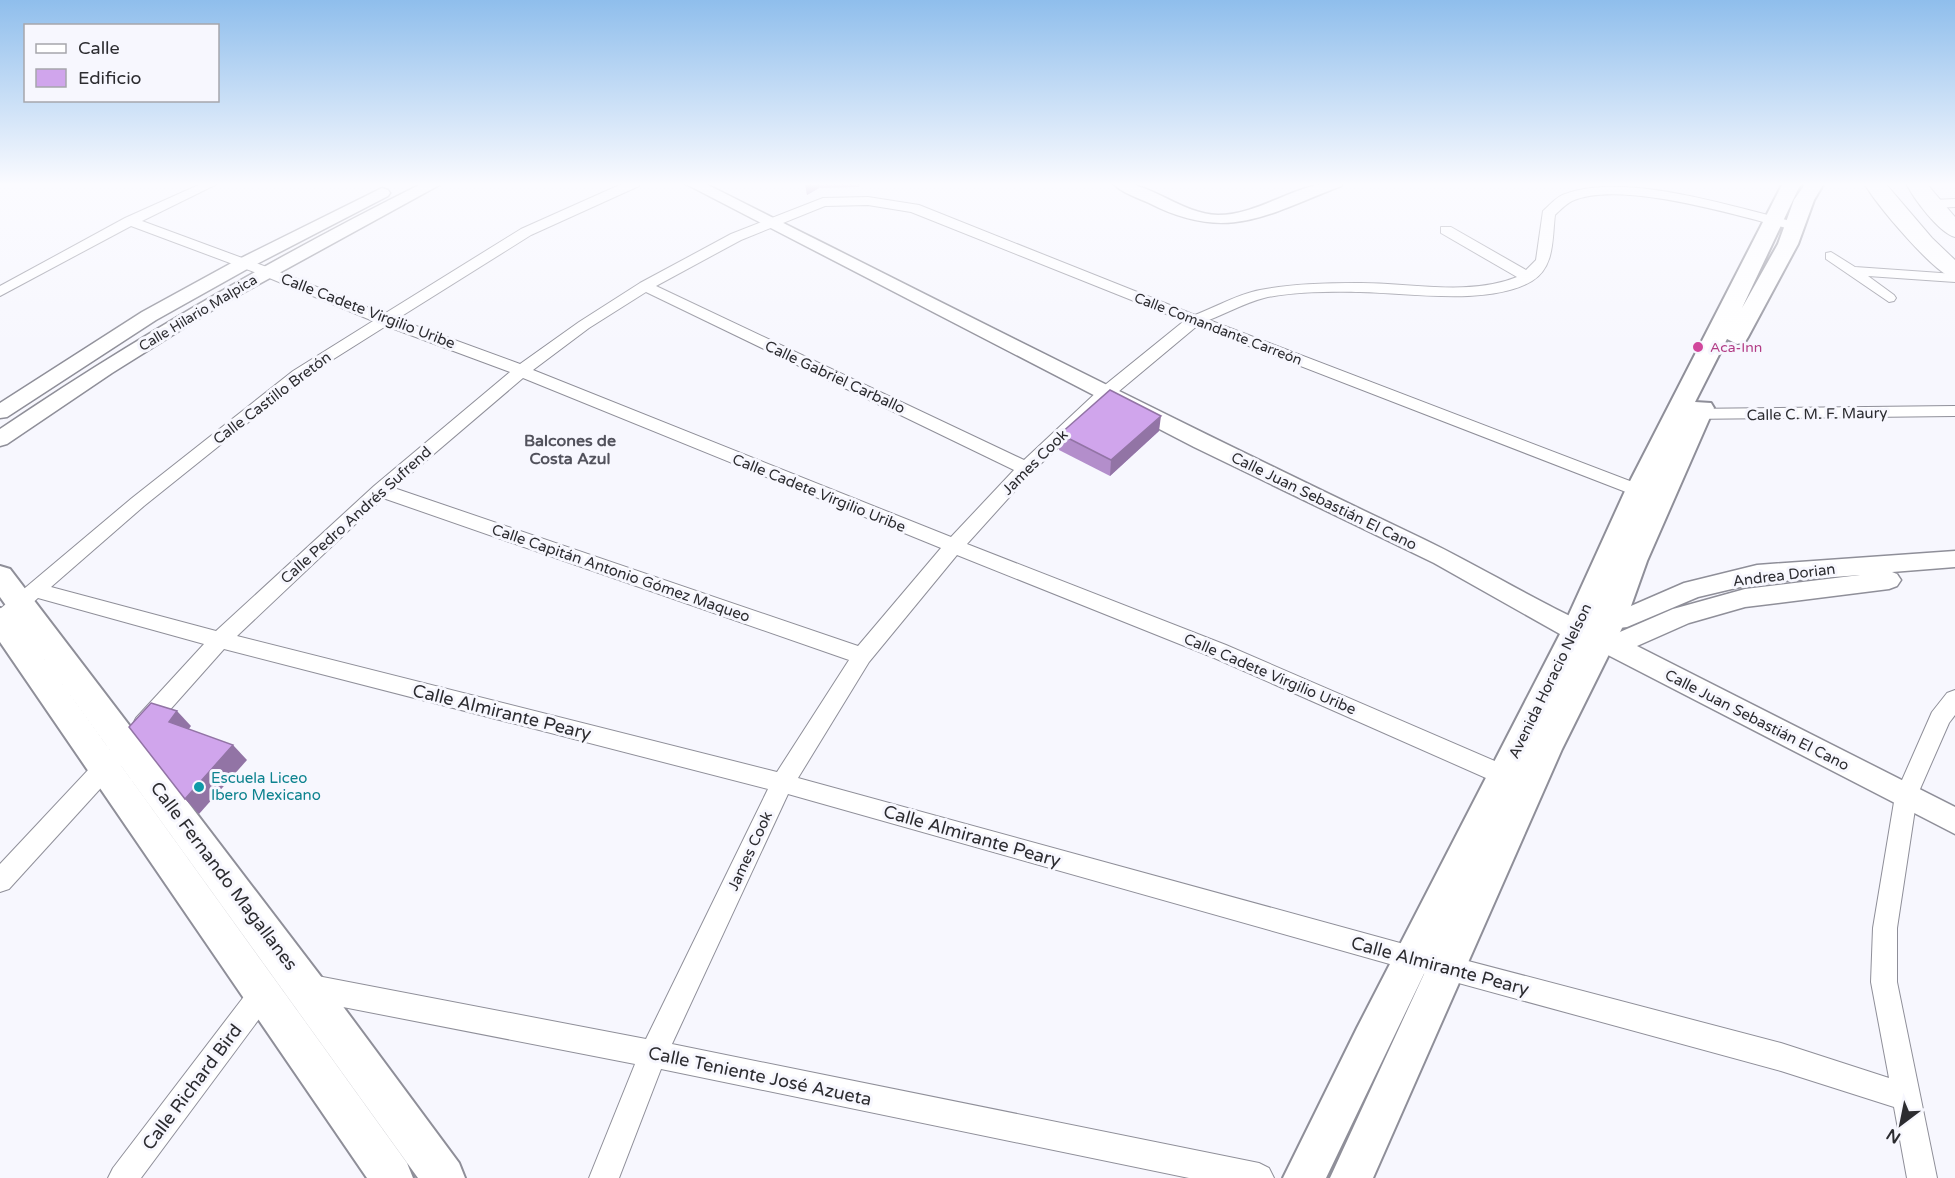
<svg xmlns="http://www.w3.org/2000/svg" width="1955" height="1178" font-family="'Varela Round',sans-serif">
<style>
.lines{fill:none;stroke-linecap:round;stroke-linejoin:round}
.minor-casing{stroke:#8f8f99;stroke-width:2}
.tertiary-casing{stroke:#8f8f99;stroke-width:3}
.secondary-casing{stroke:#8f8f99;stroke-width:4}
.primary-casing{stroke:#8f8f99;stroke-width:2}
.minor{fill:#fff;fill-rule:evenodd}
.tertiary{fill:#fff;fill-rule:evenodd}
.secondary{fill:#fff;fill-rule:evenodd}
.primary{fill:#fff;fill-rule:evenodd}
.wall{fill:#b38ecb}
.shaded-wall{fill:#9274a5}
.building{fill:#d0a5ec;stroke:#9274a5;stroke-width:1.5}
.hotel-dot{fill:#d1479c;stroke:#f7f7fe;stroke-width:2}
.culture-dot{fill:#0f9aa8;stroke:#f7f7fe;stroke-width:2}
.labels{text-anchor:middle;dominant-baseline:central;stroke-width:6;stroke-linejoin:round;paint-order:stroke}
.far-street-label{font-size:14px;fill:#2c2c30;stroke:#f7f7fe}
.far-hotel-label{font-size:14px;fill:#b23c85;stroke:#f7f7fe;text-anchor:start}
.street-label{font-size:15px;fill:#2c2c30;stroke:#f7f7fe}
.culture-label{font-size:15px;fill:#0d838f;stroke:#f7f7fe;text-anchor:start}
.neighbourhood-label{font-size:16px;font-weight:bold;fill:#52525c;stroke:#f7f7fe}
.near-street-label{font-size:18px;fill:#2c2c30;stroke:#f7f7fe}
</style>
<rect width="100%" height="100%" fill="#f7f7fe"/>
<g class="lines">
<g class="minor-casing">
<g id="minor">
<path d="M203,183H219L142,221L272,269L384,314L521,229L624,183H640L639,186L531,235L397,319L520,364L579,322L640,283L731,234L823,198L868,197L919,205L1195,315C1216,307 1238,294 1260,290C1290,284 1325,283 1357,283C1407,282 1468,297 1517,277L1441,233V227H1451L1526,270L1536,260L1543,211C1550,205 1556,197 1565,194C1625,171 1737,208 1799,223V229L1794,230C1742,217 1621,179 1572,201C1566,204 1560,210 1555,215C1552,239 1555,267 1532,281C1490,306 1408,293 1360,292C1335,291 1288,292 1264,298C1245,303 1227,313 1209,320L1656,491L1659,495L1656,499H1644L1197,326L1112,397L1032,472L967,544L1226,645L1511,768L1514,775L1511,782L1503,785L1495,782L1212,657L957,555L869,662L798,778L1411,946L1781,1043L1889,1078L1871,982L1873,928L1895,796L1932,712L1947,693L1955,690V715L1949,723L1917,796L1897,928V982L1937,1178H1907L1894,1107L1781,1071L1411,970L788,794L672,1044L1259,1163L1269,1168L1274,1178H1189L661,1069L619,1178H589L635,1064L307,1000L298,996L294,987L298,978L307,974L646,1039L768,789L224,649L152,730L144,733L136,730L133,724L136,718L204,644L38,598L7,625L0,628V609L132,498L293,371L373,321L262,275L131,226L0,296V286L125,218ZM868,205L911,212L1184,321L1100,389L1024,460L656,286L741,240L825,206ZM646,292L1014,470L951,537L533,370L589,328ZM386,326L510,372L374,486L216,631L51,587L144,506L305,377ZM523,378L941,548L858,646L394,488ZM383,498L849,660L777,772L237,636Z"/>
<polygon points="1955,199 1955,207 1932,208 1925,204 1932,200"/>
<polygon points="1831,252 1855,267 1955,274 1955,282 1868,276 1894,295 1896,298 1894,301 1889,302 1826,259 1826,253"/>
<polygon points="1955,406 1955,416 1685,419 1677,414 1685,409"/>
<polygon points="112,751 120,753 123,760 120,767 9,889 0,892 0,864 104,753"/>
<polygon points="269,981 278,985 282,994 278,1003 268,1007 141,1178 108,1178 113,1168 252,986"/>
</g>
</g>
<g class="tertiary-casing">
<g id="tertiary">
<path d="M423,183H443L219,306L112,373L7,444L0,446V429C136,337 277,256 423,183Z"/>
<path d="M684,183H704C941,302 1177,422 1417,536C1483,567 1545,608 1613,635L1673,609L1745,589L1860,575L1757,583L1698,597L1627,627L1611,629L1586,621L1583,614L1586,607L1595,605L1612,611L1624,609L1684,583L1757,565L1955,551V567L1892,572L1897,574L1901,580L1897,586L1889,589L1745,607L1689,623L1637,646L1955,807V834L1604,653L1567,638L1434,563L1194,447Z"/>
<path d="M1113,183C1150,180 1179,214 1218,215C1262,215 1300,179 1343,183L1341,186C1266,215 1227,243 1149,203C1138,198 1120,192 1113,183Z"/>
<polygon points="382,188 388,190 390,193 388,196 249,268 156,320 7,417 0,418 0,403 142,312 237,260"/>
</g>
</g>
<g class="secondary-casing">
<g id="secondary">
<polygon points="1783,183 1801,183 1742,308 1778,244 1794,200 1806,183 1824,183 1814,200 1798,244 1748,337 1745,342 1737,344 1727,339 1695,402 1711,403 1714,408 1647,561 1626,620 1562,749 1373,1178 1330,1178 1431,959 1326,1178 1283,1178 1357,1028 1560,634 1625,491"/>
<polygon points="0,566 10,569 319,974 459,1163 465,1178 418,1178 22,628 407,1163 413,1178 367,1178 0,642 0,608 10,611 0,597"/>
</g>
</g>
<g class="primary-casing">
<g id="primary">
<path d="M1864,183H1885L1932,238L1955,260V279C1934,274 1875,203 1864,183Z"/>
<path d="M1906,183H1926L1955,217V237C1939,233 1913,198 1906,183Z"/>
</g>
</g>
<use href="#minor" class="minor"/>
<use href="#tertiary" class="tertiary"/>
<use href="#secondary" class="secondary"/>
<use href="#primary" class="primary"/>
</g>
<g class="wall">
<polygon points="805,183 860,183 859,187 819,188 807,195"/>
<polygon points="1159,431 1110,476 1059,450 1060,434"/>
</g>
<g class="shaded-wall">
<polygon points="805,183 819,183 819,188 807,195"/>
<polygon points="1161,416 1159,431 1110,476 1111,460"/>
<polygon points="177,711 191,726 183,737 169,722"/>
<polygon points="233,745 247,760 199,814 185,799"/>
</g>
<g class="building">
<polygon points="1110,390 1161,416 1111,460 1060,434"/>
<polygon points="151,703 177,711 169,722 233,745 185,799 129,727"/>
</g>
<linearGradient id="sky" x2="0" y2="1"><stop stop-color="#8fbeec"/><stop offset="0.53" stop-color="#fbfbff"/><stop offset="1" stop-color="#fbfbff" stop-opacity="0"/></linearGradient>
<rect width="1955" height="348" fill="url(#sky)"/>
<circle class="hotel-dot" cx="1698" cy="347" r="6"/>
<circle class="culture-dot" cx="199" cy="787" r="6"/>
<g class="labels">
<g class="far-street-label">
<text transform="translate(198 313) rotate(-31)">Calle Hilario Malpica</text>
<text transform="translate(1218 329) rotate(21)">Calle Comandante Carreón</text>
</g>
<g class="far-hotel-label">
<text x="1710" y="347">Aca-Inn</text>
</g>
<g class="street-label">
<text transform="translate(368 311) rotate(21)">Calle Cadete Virgilio Uribe</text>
<text transform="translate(835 377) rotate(25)">Calle Gabriel Carballo</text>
<text transform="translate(272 398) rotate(-37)">Calle Castillo Bretón</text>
<text transform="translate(1817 414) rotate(-1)">Calle C. M. F. Maury</text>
<text transform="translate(1035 462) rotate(-45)">James Cook</text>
<text transform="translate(819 493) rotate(22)">Calle Cadete Virgilio Uribe</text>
<text transform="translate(1324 501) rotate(26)">Calle Juan Sebastián El Cano</text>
<text transform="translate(356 515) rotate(-42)">Calle Pedro Andrés Sufrend</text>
<text transform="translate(621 573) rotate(19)">Calle Capitán Antonio Gómez Maqueo</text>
<text transform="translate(1784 575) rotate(-7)">Andrea Dorian</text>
<text transform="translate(1270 674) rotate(23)">Calle Cadete Virgilio Uribe</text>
<text transform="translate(1550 681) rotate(-64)">Avenida Horacio Nelson</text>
<text transform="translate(1757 720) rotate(27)">Calle Juan Sebastián El Cano</text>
<text transform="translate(750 851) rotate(-65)">James Cook</text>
</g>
<g class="culture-label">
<text x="211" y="778">Escuela Liceo<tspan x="211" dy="17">Ibero Mexicano</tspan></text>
</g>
<g class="neighbourhood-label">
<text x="570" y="441">Balcones de<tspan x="570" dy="18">Costa Azul</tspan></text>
</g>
<g class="near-street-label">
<text transform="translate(502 712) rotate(14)">Calle Almirante Peary</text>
<text transform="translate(972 836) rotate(16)">Calle Almirante Peary</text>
<text transform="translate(224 876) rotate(53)">Calle Fernando Magallanes</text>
<text transform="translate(1440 966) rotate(15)">Calle Almirante Peary</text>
<text transform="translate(760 1076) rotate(12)">Calle Teniente José Azueta</text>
<text transform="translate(192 1087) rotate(-53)">Calle Richard Bird</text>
</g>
</g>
<rect x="24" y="24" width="195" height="78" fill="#f7f7fe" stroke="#a6a6ac" stroke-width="1.5"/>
<rect x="36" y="44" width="30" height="9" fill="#ffffff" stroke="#a6a6ac" stroke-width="1.5"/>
<text x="78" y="54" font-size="18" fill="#2c2c30">Calle</text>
<rect x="36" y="69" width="30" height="18" fill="#d0a5ec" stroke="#a6a6ac" stroke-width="1.5"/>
<text x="78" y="84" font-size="18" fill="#2c2c30">Edificio</text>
<g transform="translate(1901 1124) rotate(212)" stroke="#f7f7fe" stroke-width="4.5" paint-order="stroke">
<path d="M0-4.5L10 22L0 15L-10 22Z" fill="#2c2c30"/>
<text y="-9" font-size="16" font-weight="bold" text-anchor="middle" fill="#2c2c30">N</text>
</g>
</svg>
